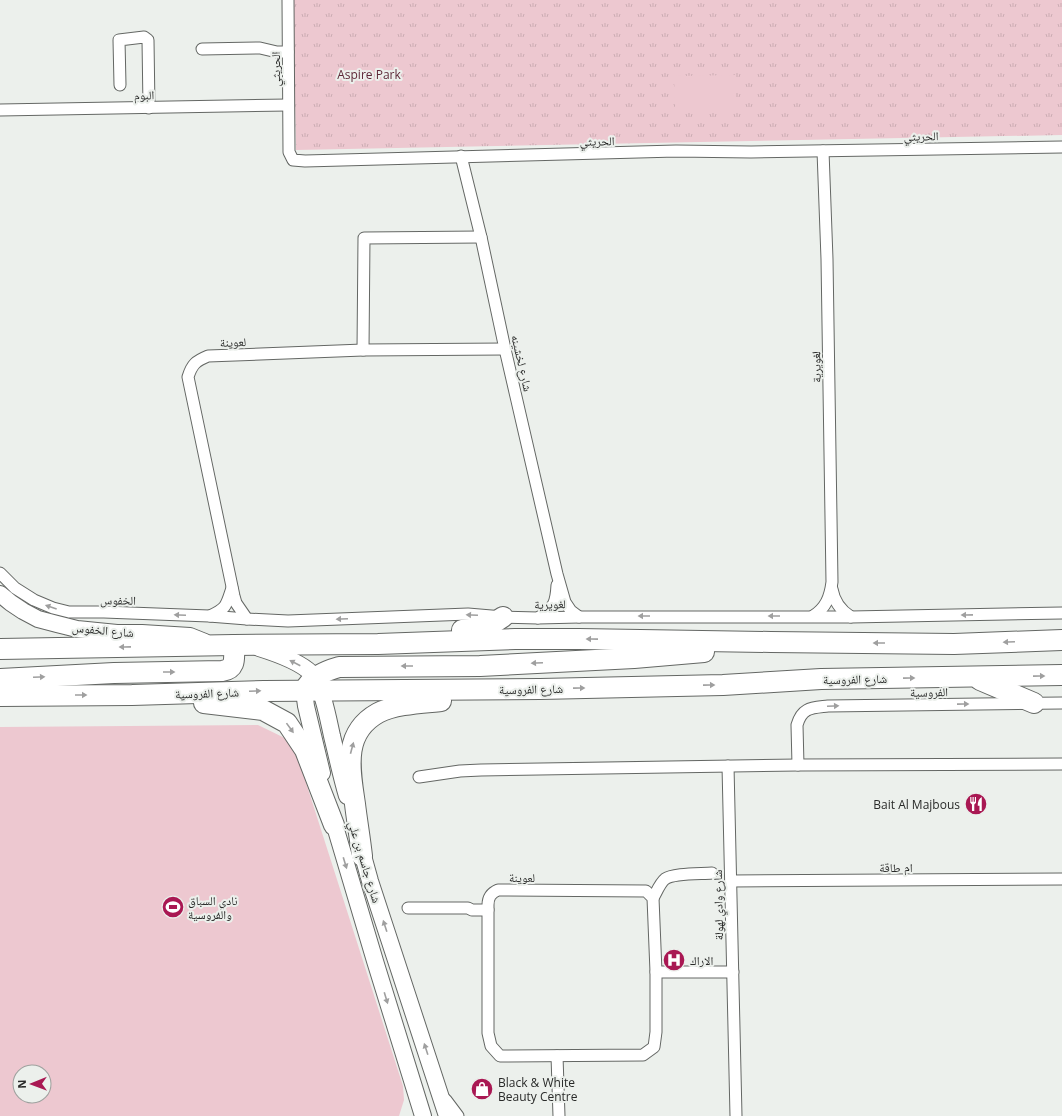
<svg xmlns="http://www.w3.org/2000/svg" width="1062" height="1116" font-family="'Open Sans','Noto Naskh Arabic',sans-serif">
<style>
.park{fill:url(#park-tufts)}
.pitch{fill:#edc8d0;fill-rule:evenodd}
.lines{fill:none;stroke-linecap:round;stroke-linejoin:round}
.street-casing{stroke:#646764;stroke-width:13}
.secondary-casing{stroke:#646764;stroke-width:18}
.highway-casing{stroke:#646764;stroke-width:22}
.street{stroke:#fff;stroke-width:11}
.secondary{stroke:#fff;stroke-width:16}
.highway{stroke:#fff;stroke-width:20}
.oneway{fill:#9f9f9f}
.labels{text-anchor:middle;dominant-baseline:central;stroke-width:4;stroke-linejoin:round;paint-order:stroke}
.street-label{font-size:12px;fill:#292a29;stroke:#ecf0ec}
.park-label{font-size:12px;fill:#5e2838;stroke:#ecf0ec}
.poi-label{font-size:12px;fill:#292a29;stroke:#ecf0ec;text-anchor:start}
</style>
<defs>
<pattern id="park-tufts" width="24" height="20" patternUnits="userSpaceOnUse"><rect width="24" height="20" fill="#edc8d0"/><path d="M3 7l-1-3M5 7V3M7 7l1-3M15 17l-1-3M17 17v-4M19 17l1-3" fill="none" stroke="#cbacb3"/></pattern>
</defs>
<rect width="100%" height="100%" fill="#ecf0ec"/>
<polygon class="park" points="293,0 1062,0 1062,135 296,150"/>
<g class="pitch">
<polygon points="736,75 736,107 675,107 674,76"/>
<path d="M258,725L293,742L403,1086L404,1100L399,1116H0V727ZM20,1072H44V1096H20Z"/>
</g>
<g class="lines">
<g class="street-casing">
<g id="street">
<polyline points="288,0 289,152 293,160 305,161 676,151 751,152 1062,147"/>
<polyline points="202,49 260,48 277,52 288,52"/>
<polyline points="120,85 119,40 144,37 148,40 149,108"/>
<polyline points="0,110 288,105"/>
<polyline points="461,156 481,237 505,349 557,574 565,602 571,611 579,617"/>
<polyline points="363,350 364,238 481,237"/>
<polyline points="0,573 15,588 34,600 53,608 69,612 104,612 209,616 247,619 288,621 468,614 503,617 538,618 579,617 851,617 1062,613"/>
<path d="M832,589C834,601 840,610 851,617"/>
<path d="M210,616C227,608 226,606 232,588"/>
<path d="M813,616C826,608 830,597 832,582L827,259L823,151"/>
<path d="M538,618C554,607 556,604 557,585"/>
<path d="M247,619L236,603L234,596L188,377C192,364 196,361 208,356L363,350L505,349"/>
<path d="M798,765L797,725C802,707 812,708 828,706L1062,703"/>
<polyline points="728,766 736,1116"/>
<polyline points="419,777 460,771 481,770 798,765 1062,764"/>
<polyline points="731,881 1062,879"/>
<path d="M498,890L646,891L653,898L656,972V1032L654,1047L643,1055L500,1056L491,1046L488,1033V905C488,897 491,893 498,890Z"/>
<path d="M653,898C656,893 660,883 665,879C673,873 701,874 712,873"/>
<polyline points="408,908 468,908 472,910 488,910"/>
<polyline points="656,972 733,972"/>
<polyline points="557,1056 559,1116"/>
<polyline points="446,1100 458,1116"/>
</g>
</g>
<g class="secondary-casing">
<g id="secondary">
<polyline points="0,594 11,603 23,611 38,619 57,624 77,629 117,633 142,633 190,636 205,642"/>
<path d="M259,648C275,653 299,661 311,673C323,688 328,718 332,736C337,756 341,776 347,796"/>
<polyline points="304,691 306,706 322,773"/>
<polyline points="331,813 375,961 423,1116"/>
<polyline points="360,845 370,881 447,1116"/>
</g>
</g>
<g class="highway-casing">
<g id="highway">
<polyline points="462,630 488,627 503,617"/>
<polyline points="0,649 234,645 378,644 515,639 579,639 771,642 954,644 1062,640"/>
<path d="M0,679L114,673L222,671C237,669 234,657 234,645"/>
<polyline points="980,680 1034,703"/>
<path d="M304,691C311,677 325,671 339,667L480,666L634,658L704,652"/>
<polyline points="0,696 132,695 264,691 540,689 723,685 821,679 1062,675"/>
<polyline points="204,703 263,710 287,723 305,750 334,825"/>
<path d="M362,856C360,838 357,821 355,804C350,770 342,733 378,713C395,704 422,703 441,701"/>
</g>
</g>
<use href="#street" class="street"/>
<use href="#secondary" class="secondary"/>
<use href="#highway" class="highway"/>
</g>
<defs><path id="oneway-solid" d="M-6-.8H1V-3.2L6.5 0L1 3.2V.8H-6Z"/></defs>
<g class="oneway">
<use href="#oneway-solid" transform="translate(51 607) rotate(-161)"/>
<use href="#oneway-solid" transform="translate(180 615) rotate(-178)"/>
<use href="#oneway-solid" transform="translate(472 615) rotate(-177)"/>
<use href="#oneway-solid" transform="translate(967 615) rotate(179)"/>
<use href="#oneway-solid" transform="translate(644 616) rotate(180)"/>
<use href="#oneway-solid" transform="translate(774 616) rotate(180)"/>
<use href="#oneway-solid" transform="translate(342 619) rotate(178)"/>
<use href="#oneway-solid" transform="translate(592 639) rotate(-179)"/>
<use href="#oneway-solid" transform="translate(1009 642) rotate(178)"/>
<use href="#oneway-solid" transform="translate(879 643) rotate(-180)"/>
<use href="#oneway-solid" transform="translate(125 647) rotate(179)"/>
<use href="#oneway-solid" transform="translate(295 663) rotate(-153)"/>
<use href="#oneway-solid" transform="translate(537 663) rotate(177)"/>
<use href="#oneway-solid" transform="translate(407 666) rotate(180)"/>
<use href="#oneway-solid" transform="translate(169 672)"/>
<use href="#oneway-solid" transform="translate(1039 676) rotate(-1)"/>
<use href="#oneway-solid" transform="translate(39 677) rotate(-3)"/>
<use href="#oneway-solid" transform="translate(909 678) rotate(-1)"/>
<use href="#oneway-solid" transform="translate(709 685) rotate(-1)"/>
<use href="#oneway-solid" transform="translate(579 688) rotate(-1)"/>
<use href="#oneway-solid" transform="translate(255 691) rotate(-2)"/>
<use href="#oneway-solid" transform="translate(81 695)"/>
<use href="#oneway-solid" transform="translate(963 704) rotate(-1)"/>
<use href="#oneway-solid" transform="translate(833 706) rotate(-2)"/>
<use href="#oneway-solid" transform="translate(290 728) rotate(54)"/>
<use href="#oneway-solid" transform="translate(352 748) rotate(-75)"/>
<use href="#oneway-solid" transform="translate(345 863) rotate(73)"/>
<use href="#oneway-solid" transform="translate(385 926) rotate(-108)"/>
<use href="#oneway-solid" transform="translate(386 998) rotate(73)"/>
<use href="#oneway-solid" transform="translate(426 1049) rotate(-108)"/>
</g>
<defs>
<g id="restaurant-disc" transform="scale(1.15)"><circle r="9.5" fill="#a91853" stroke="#ecf0ec"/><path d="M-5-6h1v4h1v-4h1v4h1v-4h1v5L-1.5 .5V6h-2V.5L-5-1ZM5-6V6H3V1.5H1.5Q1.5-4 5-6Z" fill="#fff"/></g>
<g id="stadium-disc" transform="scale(1.15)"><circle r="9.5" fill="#a91853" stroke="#ecf0ec"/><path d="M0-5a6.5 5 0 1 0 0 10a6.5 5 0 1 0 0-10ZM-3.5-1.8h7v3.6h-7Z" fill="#fff"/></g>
<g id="hospital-disc" transform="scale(1.15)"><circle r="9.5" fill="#a91853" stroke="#ecf0ec"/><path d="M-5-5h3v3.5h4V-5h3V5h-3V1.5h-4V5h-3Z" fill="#fff"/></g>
<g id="shop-disc" transform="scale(1.15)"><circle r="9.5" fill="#a91853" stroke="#ecf0ec"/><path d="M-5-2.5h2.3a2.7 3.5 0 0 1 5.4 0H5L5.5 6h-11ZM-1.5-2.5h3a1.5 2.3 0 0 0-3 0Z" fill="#fff"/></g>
</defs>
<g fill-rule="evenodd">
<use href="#restaurant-disc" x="976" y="804"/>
<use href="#stadium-disc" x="173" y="907"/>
<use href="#hospital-disc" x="674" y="960"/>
<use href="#shop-disc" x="482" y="1089"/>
</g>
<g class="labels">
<g class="street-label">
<text transform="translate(275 69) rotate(-90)">الحريثي</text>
<text transform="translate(144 95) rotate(-1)">البوم</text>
<text transform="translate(921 136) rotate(-1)">الحريثي</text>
<text transform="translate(597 141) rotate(-1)">الحريثي</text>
<text transform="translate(233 342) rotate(-2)">لعوينة</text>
<text transform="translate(522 363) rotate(77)">شارع لخشينه</text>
<text transform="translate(816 367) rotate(-91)">لغويرية</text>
<text transform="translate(118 600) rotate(1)">الخفوس</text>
<text transform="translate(550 604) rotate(-1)">لغويرية</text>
<text transform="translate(103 630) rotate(5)">شارع الخفوس</text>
<text transform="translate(855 679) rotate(-1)">شارع الفروسية</text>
<text transform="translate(531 689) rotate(-1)">شارع الفروسية</text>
<text transform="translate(929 692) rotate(-1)">الفروسية</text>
<text transform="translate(207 693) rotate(-2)">شارع الفروسية</text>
<text transform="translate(365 862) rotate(73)">شارع جاسم بن علي</text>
<text x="896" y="867">ام طاقة</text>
<text x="522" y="877">لعوينة</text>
<text transform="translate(718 905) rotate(-91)">شارع وادي لهولة</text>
</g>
<g class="park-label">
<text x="369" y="74">Aspire Park</text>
</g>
<g class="poi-label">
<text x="960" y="804" text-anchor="end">Bait Al Majbous</text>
<text x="188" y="900">نادي السباق<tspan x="188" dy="14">والفروسية</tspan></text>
<text x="690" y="960">الاراك</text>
<text x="498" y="1082">Black &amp; White<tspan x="498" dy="14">Beauty Centre</tspan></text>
</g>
</g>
<g transform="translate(32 1084) rotate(269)"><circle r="19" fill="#ecf0ec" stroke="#9ea19e"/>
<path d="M0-3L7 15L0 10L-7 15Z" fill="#a91853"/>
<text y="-6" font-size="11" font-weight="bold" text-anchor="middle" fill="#292a29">N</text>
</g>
</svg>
